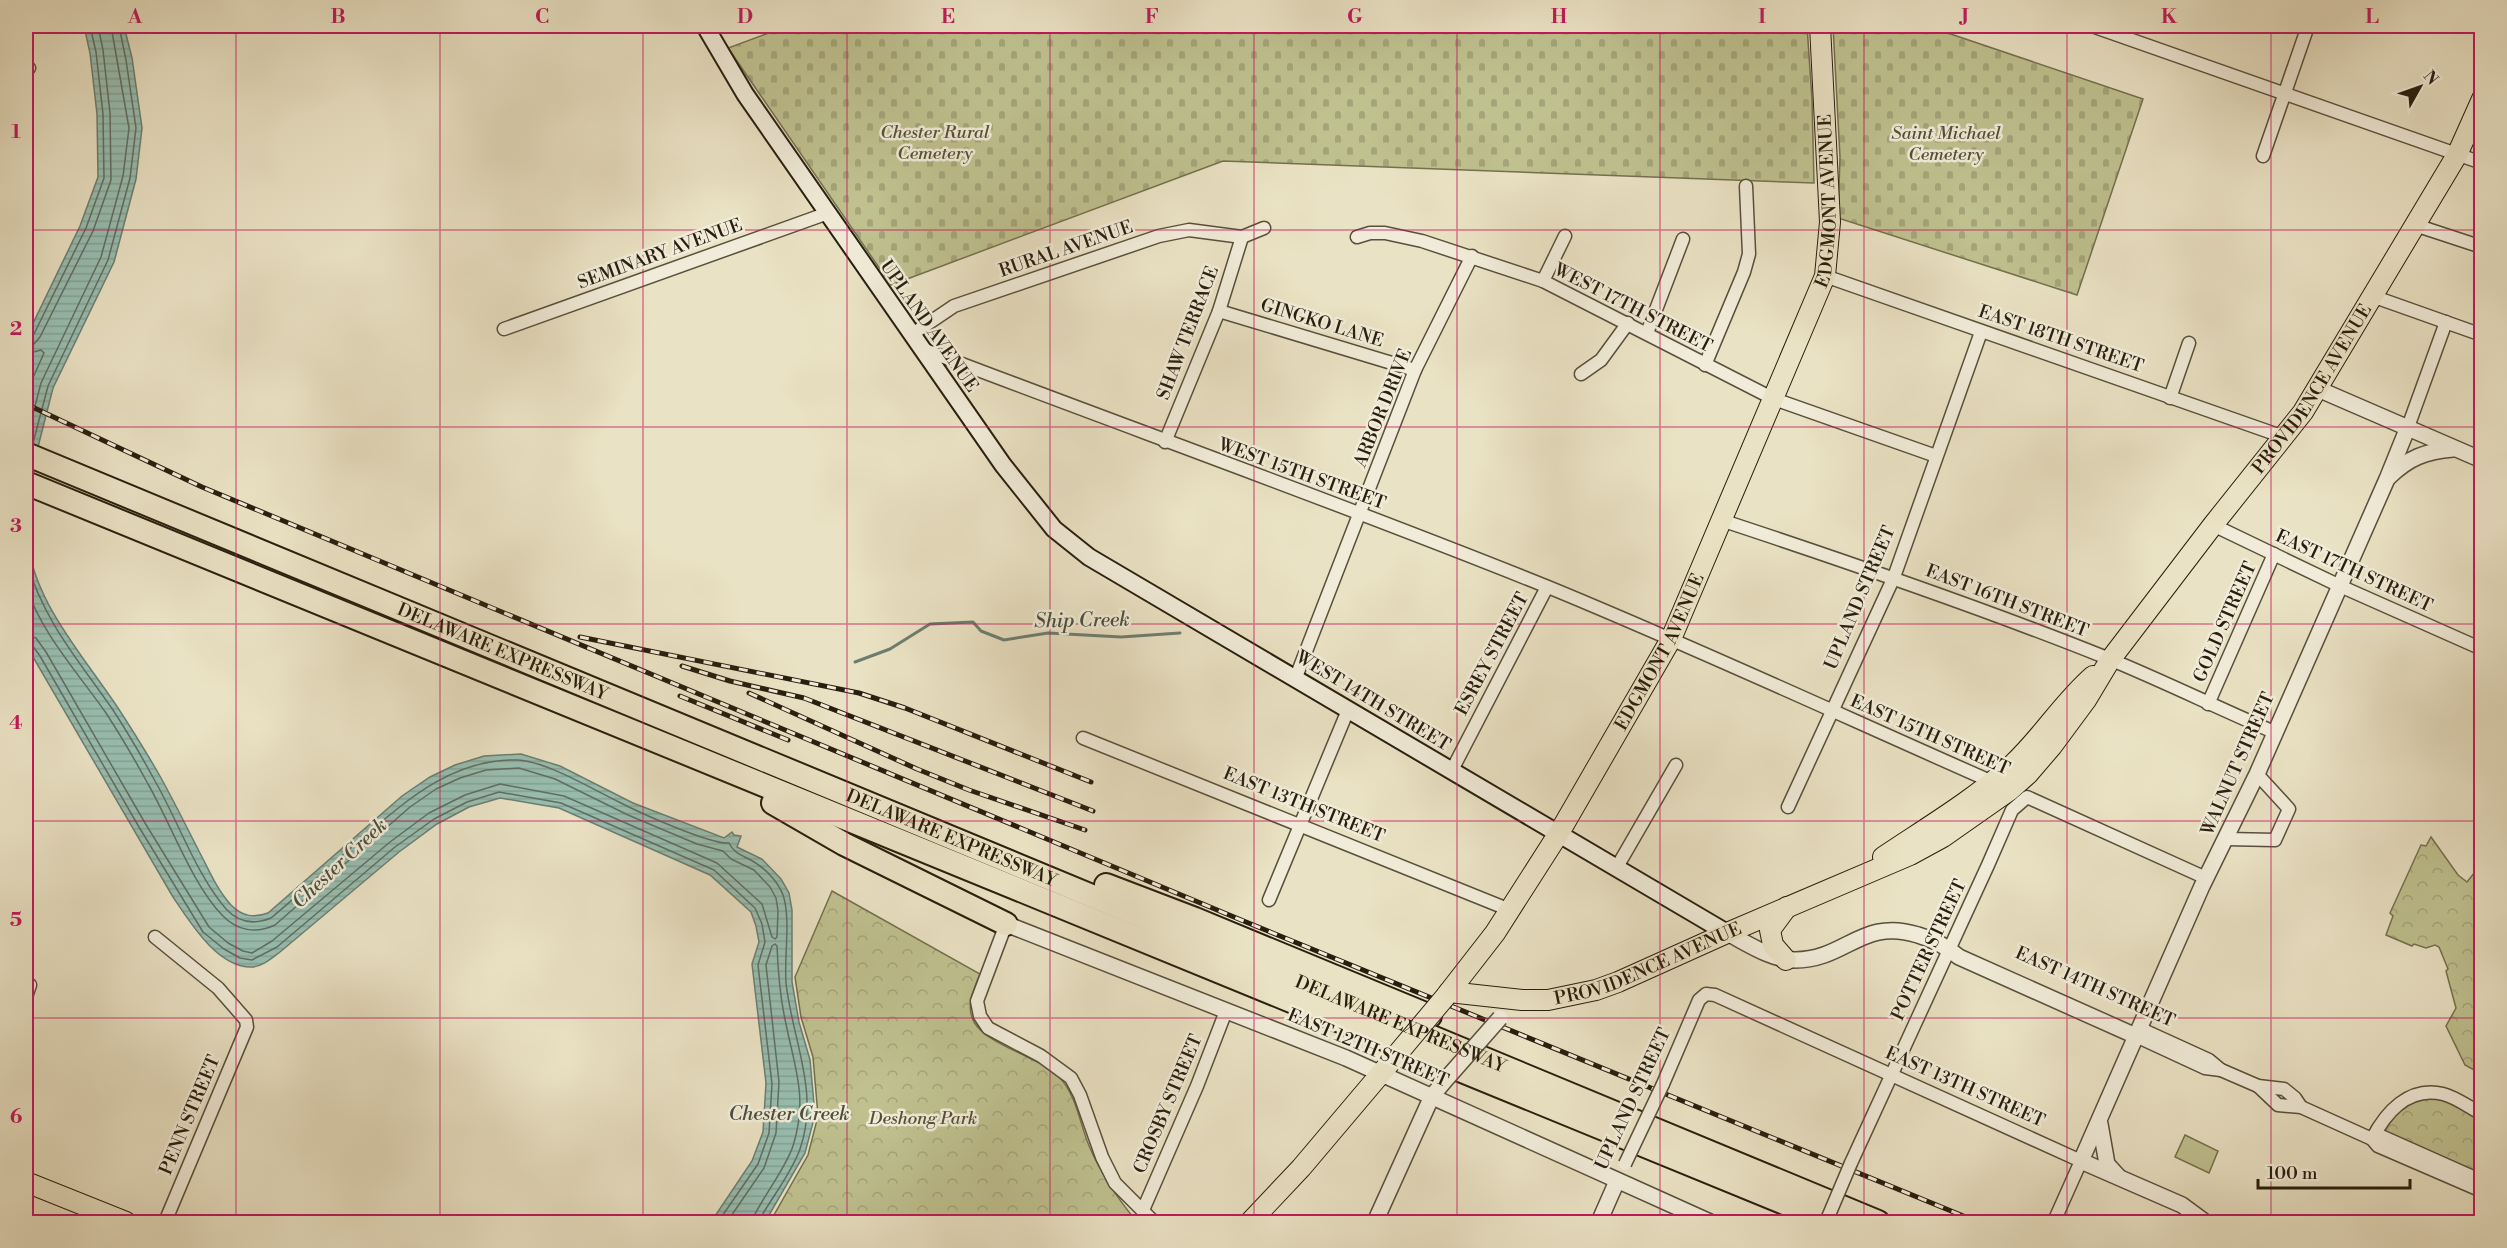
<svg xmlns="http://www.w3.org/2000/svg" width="2507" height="1248" font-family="'Libre Bodoni',serif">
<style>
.green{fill:#bfc18f;stroke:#74704e;stroke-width:1.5}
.cemetery{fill:url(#cemetery-stones);stroke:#74704e;stroke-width:1.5}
.park{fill:url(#park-crowns);stroke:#74704e;stroke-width:1.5}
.water{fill:url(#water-rules);stroke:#6c7e70;stroke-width:1.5}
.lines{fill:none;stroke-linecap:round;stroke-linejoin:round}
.shore{stroke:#606e60;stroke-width:1.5}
.stream{stroke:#6c7e70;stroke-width:3}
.minor-casing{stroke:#594f3c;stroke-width:15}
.tertiary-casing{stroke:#594f3c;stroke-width:18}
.secondary-casing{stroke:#291e0e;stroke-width:20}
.primary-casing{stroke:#291e0e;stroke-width:22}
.motorway-casing{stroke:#291e0e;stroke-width:26}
.minor{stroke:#f1ecd9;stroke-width:12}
.tertiary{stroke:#f1ecd9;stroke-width:15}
.secondary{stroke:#f1ecd9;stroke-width:16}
.primary{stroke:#eae2c4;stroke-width:20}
.motorway{stroke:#eae2c4;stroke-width:22}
.rail-casing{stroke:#291e0e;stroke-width:5}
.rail{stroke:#f1ecd9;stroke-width:3;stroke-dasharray:9;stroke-linecap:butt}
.minor-bridge-casing{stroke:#594f3c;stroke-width:15;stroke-linecap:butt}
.tertiary-bridge-casing{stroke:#594f3c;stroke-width:18;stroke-linecap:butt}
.primary-bridge-casing{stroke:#291e0e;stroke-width:22;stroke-linecap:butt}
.minor-bridge{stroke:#f1ecd9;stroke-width:12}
.tertiary-bridge{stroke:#f1ecd9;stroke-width:15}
.primary-bridge{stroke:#eae2c4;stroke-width:20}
.grid{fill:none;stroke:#c2185b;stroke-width:1.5;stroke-opacity:0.55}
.labels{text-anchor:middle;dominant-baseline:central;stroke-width:5;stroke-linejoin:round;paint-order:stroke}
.park-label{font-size:18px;font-style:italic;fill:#564f35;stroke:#f1ecd9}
.street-label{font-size:18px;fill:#291e0e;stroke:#f1ecd9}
.water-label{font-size:20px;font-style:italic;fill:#4a4e3f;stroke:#f1ecd9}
.neatline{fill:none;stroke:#c2185b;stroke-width:2}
.grid-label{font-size:20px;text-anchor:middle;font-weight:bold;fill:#c2185b}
</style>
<defs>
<pattern id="cemetery-stones" width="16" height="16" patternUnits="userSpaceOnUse" patternTransform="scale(1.5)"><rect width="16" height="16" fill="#bfc18f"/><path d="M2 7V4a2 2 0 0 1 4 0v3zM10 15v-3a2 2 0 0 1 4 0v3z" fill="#a4a57a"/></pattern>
<pattern id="park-crowns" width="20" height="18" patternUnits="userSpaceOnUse" patternTransform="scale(1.5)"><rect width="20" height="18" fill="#bfc18f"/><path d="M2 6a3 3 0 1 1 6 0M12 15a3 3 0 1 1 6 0" fill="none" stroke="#a4a57a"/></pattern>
<pattern id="water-rules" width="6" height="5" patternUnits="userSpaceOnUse" patternTransform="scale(1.5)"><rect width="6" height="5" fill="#98beb1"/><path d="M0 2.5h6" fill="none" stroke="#83a397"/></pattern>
</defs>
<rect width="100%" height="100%" fill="#eae2c4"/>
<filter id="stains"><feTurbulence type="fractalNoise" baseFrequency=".00333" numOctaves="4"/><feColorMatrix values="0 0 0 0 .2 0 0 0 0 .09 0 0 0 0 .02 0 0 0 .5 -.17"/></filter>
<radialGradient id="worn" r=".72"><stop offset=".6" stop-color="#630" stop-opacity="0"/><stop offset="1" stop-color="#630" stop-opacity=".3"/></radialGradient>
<polygon class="green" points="2185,1135 2218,1151 2209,1173 2175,1157"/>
<g class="cemetery">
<polygon points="788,26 1807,26 1812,99 1814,183 1223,161 891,285 728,48"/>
<polygon points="1833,26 1927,26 2143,99 2077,295 1838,218 1840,157"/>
</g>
<g class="park">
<polygon points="2431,837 2458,875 2467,882 2475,872 2481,870 2482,1065 2474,1070 2465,1065 2446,1026 2456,1008 2446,971 2448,969 2439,947 2435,945 2426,948 2414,944 2412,946 2386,935 2393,916 2390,913 2421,845 2426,846"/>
<path d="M832,891L980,974C974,990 965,1005 974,1022C988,1046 1041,1057 1059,1077C1077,1095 1080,1126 1090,1148C1102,1176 1118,1199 1137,1222H770L808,1155L818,1116L813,1057L801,1017L795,977Z"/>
<polygon points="2434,1097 2451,1101 2481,1122 2481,1175 2385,1132 2386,1129 2383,1128 2407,1103"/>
</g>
<g class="water">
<polygon points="84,26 124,26 132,58 142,128 136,179 114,262 53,388 26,494 26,338 80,226 98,177 97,114 90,53"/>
<path d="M26,529C30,599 81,652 118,708C133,731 148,755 161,778C176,805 189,832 203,859C211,875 219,892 231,905C243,917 254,918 268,913L402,796L430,777L455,765L484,756L521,754L560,766L633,803L724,838L732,832L734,835L741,836L737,847L762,859L781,879L789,893L792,910V982L799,1022L810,1060L815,1115L805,1153L765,1222H711L752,1161L763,1132L766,1083L752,964L759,942L756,926L751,912L710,875L559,808L500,798L469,807L437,824L399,852L280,952C272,958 262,967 251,967C217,967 190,922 173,897L26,645Z"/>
</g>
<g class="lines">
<g class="shore">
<polyline points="26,338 34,334 86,228 104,178 103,114 96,52 90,26"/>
<polyline points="26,345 34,344 40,337 93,231 111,180 110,113 103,50 98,26"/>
<polyline points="26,354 41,350 44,353 32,380 26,405"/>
<polyline points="26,441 41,383 101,257 123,176 129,128 111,26"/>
<polyline points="33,443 48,386 108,260 130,178 136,128 126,60 119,26"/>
<path d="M26,561C45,623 77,658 113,710C128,733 142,757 155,781C178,821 196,874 226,909C239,923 254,925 271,918C301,893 330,866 360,840C407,800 453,758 518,760C548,762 592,789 619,802C638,812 711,845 729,843C735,856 747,856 757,864C768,871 779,884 783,895C791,918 784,957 786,983C792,1039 820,1092 800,1149C792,1172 773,1196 761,1217L760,1222"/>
<path d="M26,586C41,633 78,673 106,713C121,736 135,760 148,784C170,822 192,884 222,915C237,931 256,934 275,925L410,807L436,789L460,778L486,770L519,768L555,779L628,815L697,844L723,851L731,859L754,870L770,887L776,898L778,911L777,937L775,939L772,937L762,904L717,863L564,796L500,784L465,795L429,813L390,842L272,941L252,953L243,951L228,943L209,927L145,823L46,652L36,638L26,635"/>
<polyline points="26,643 32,645 40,656 139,827 203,932 224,949 240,958 252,960 277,947 395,847 434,819 467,802 499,792 561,803 714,870 755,908 762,924 765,942 758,965 772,1084 769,1133 758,1164 718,1222"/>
<path d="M727,1222L764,1168L776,1133L779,1082L766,965L772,946L775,944L777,946C778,973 780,998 786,1024C795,1069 808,1098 793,1146C786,1167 766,1193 755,1214L753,1222"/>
</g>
<polyline class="stream" points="855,662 890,649 930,624 973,622 981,631 1004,640 1048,633 1121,637 1180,633"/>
<g class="minor-casing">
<g id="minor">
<polyline points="2092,26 2482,163"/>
<polyline points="26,67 29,68"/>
<polyline points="2263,156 2308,26"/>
<polyline points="2415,225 2482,247"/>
<polyline points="1357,237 1370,233 1385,233 1422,241 1543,281 1774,399 1936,456"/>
<polyline points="1825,276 2284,437"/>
<polyline points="1543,281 1565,236"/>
<polyline points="2372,296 2482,335"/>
<polyline points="1219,311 1415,370"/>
<polyline points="504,329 828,213"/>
<polyline points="1647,333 1683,239"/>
<polyline points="911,335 954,306 1159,236 1189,230 1242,237 1264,228"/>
<path d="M920,348C1129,428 1340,503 1548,587C1699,649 1847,718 1997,784"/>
<polyline points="1705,365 1744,272 1749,254 1746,186"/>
<polyline points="1581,374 1601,360 1628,323"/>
<polyline points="2170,398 2189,343"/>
<polyline points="2408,427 2446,322"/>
<polyline points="1165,442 1219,311 1242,237"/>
<path d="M1721,520C1851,563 1980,607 2107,658C2163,681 2218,708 2274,732"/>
<polyline points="2213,525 2340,586 2482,649"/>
<polyline points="1296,677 1415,370 1472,256"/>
<polyline points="2208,704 2274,554"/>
<polyline points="1083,738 1510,910"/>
<polyline points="1452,770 1547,587"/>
<polyline points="1788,807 1894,577 1981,332"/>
<polyline points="2227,839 2275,840 2289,809 2257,774"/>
<polyline points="1617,867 1676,765"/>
<polyline points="1269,900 1348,710"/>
<polyline points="1006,924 977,1001 980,1016 988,1028 1041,1056 1071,1078 1080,1095 1102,1157 1115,1183 1154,1222"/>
<polyline points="155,937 218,988 246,1020 247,1027 165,1222"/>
<polyline points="26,983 30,985 26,997"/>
<polyline points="2141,1029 2209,1060 2221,1070 2258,1086 2284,1089 2295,1098 2301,1107"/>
<polyline points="2138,1037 2205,1068 2221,1070"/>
<polyline points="1663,1084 1699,1000 1706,994 1715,995 2081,1161 2056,1217"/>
<polyline points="2258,1086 2278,1105 2301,1107 2372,1139 2378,1146 2482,1191"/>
<path d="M2372,1139C2386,1112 2409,1086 2443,1094C2456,1097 2470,1108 2482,1114"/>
<polyline points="2372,1139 2381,1136 2482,1181"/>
<polyline points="1851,1163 1988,865 2012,810 2027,797 2206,878"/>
<polyline points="1143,1210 1197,1086 1226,1011"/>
</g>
</g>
<g class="tertiary-casing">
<g id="tertiary">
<polyline points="2318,389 2482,460"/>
<path d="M2389,477C2408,458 2426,451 2453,449"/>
<polyline points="1006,924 1346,1058 1710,1222"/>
<path d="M1727,933C1747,943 1771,960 1795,960C1846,960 1862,917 1918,935C1932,939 1947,947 1959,957L2138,1037"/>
<polyline points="2100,1124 2107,1164 2118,1176"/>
<polyline points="1375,1222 1432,1096 1448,1077"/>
<polyline points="1599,1222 1617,1181"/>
<polyline points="2205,1222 2182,1205 2081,1161 2202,886 2257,774 2387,479 2408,427"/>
</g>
</g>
<g class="secondary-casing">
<polyline id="secondary" points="705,26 745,94 1003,465 1054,529 1089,557 1727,933"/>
</g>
<g class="primary-casing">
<g id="primary">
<path d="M1883,857C1926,828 1974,800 2013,764C2042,737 2063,702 2093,676"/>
<polyline points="1786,960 1773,945 1770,930 1787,907"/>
<path id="s1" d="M1449,992L1522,1000H1548L1596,990L1618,982L1727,933L1910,855L1943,837L2010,790L2028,774L2052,746L2086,700L2110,660L2213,525L2303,412L2457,155L2482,99"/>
<path id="s2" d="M1446,996L1495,933L1559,833L1671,639L1825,276L1830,222L1820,26"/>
<polyline points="26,1182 126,1222"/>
<polyline points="1250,1222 1301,1168 1394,1058"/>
</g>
</g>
<g class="motorway-casing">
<g id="motorway">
<path id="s3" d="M26,454L1878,1222"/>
<polyline points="26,483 1831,1222"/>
<polyline points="773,803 844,844 1006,924"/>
<polyline points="1106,885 1195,919 1430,1016"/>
</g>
</g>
<use href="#minor" class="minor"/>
<use href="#tertiary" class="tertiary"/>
<use href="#secondary" class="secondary"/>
<use href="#primary" class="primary"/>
<use href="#motorway" class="motorway"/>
<g class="rail-casing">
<g id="rail">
<polyline points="26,404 202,487 1246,922 1978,1222"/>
<polyline points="580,637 859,693 905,708 1091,782"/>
<polyline points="682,666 730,681 804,698 1093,811"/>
<polyline points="749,693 917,769 969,790 1085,830"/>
<polyline points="680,696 788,740"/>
</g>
</g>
<use href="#rail" class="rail"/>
<g class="minor-bridge-casing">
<g id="minor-bridge">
<polyline points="1625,1164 1663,1084"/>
<polyline points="1826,1222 1851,1163"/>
</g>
</g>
<g class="tertiary-bridge-casing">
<polyline id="tertiary-bridge" points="1448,1077 1500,1018"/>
</g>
<g class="primary-bridge-casing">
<polyline id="primary-bridge" points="1394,1058 1446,996"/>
</g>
<use href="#minor-bridge" class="minor-bridge"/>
<use href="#tertiary-bridge" class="tertiary-bridge"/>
<use href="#primary-bridge" class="primary-bridge"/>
</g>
<path class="grid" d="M236,26V1222M440,26V1222M643,26V1222M847,26V1222M1050,26V1222M1254,26V1222M1457,26V1222M1660,26V1222M1864,26V1222M2067,26V1222M2271,26V1222M26,230H2482M26,427H2482M26,624H2482M26,821H2482M26,1018H2482"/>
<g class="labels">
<g class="park-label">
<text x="935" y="132">Chester Rural<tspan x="935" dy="21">Cemetery</tspan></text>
<text x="1946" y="133">Saint Michael<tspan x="1946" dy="21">Cemetery</tspan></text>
<text x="923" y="1118">Deshong Park</text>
</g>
<g class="street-label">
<text stroke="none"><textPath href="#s2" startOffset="892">EDGMONT AVENUE</textPath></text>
<text transform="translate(1066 249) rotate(-19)">RURAL AVENUE</text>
<text transform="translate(660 254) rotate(-20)">SEMINARY AVENUE</text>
<text transform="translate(1633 308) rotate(27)">WEST 17TH STREET</text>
<text transform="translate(1322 323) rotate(17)">GINGKO LANE</text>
<text transform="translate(929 326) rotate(55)">UPLAND AVENUE</text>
<text transform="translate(1188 333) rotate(-69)">SHAW TERRACE</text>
<text transform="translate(2061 339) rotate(19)">EAST 18TH STREET</text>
<text stroke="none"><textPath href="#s1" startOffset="1113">PROVIDENCE AVENUE</textPath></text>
<text transform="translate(1383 408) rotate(-68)">ARBOR DRIVE</text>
<text transform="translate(1302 474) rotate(20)">WEST 15TH STREET</text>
<text transform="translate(2354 571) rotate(25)">EAST 17TH STREET</text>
<text transform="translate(1860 598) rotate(-67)">UPLAND STREET</text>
<text transform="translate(2007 601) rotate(21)">EAST 16TH STREET</text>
<text transform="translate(2225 622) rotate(-66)">GOLD STREET</text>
<text stroke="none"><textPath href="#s2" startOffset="406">EDGMONT AVENUE</textPath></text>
<text stroke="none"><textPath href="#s3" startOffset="516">DELAWARE EXPRESSWAY</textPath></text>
<text transform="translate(1492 654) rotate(-62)">ESREY STREET</text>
<text transform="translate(1373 701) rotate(31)">WEST 14TH STREET</text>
<text transform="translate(1930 735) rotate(24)">EAST 15TH STREET</text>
<text transform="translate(2238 764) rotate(-66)">WALNUT STREET</text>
<text transform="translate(1304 805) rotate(22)">EAST 13TH STREET</text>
<text stroke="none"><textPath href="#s3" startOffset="1002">DELAWARE EXPRESSWAY</textPath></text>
<text transform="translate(1929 950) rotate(-65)">POTTER STREET</text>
<text stroke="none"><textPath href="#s1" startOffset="206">PROVIDENCE AVENUE</textPath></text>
<text transform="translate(2095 987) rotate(24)">EAST 14TH STREET</text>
<text stroke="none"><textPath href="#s3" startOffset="1488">DELAWARE EXPRESSWAY</textPath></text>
<text transform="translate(1368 1048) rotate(23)">EAST 12TH STREET</text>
<text transform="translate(1965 1087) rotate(24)">EAST 13TH STREET</text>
<text transform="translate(1633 1099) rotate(-65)">UPLAND STREET</text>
<text transform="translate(1168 1104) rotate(-67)">CROSBY STREET</text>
<text transform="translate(190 1115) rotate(-67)">PENN STREET</text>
</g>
<g class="water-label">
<text transform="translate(1082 621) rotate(-1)">Ship Creek</text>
<text transform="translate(340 864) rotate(-43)">Chester Creek</text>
<text x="789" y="1114">Chester Creek</text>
</g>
</g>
<rect width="2507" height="1248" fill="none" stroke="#eae2c4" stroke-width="66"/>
<g transform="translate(2420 87) rotate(50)" stroke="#f1ecd9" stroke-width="4.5" paint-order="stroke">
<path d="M0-4.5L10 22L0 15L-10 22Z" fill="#291e0e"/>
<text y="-9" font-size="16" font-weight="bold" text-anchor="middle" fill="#291e0e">N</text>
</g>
<path d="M2258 1179v9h152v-9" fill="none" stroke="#291e0e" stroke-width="3"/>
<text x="2267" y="1179" font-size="18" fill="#291e0e" stroke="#f1ecd9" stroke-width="4.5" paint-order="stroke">100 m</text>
<rect x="33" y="33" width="2441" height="1182" class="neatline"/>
<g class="grid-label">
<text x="135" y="23">A</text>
<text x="338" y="23">B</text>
<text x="542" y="23">C</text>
<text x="745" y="23">D</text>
<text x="948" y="23">E</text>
<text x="1152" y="23">F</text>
<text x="1355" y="23">G</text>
<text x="1559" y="23">H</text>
<text x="1762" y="23">I</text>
<text x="1965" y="23">J</text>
<text x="2169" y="23">K</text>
<text x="2372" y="23">L</text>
<text x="16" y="138">1</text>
<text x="16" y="335">2</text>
<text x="16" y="532">3</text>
<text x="16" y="729">4</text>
<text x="16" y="926">5</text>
<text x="16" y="1123">6</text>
</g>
<rect width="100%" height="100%" filter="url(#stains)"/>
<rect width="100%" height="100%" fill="url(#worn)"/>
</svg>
